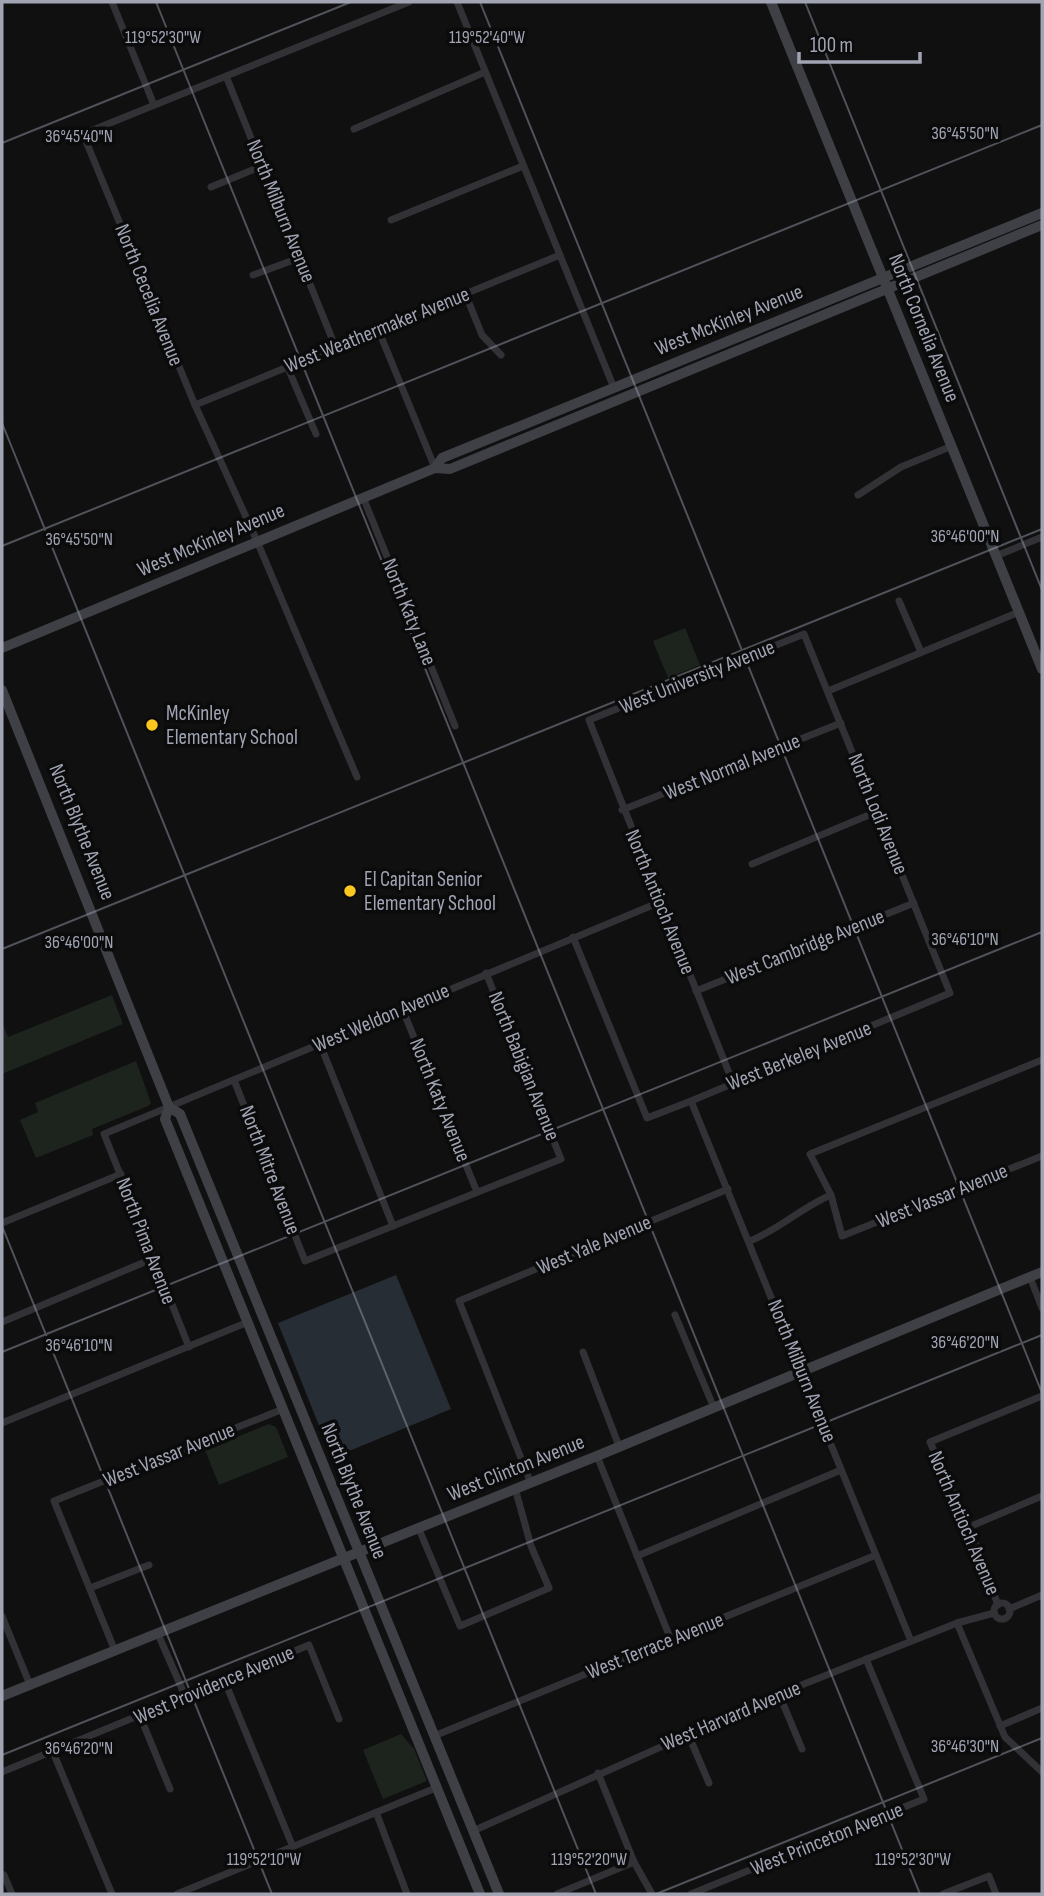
<svg xmlns="http://www.w3.org/2000/svg" width="1044" height="1896" font-family="'Sofia Sans Condensed',sans-serif">
<style>
.green{fill:#1c241d}
.water{fill:#262d35}
.lines{fill:none;stroke-linecap:round;stroke-linejoin:round}
.street{stroke:#313136;stroke-width:7}
.secondary{stroke:#3e4046;stroke-width:10}
.ticks{fill:none;stroke:#a0a4b3;stroke-width:2;stroke-opacity:0.45}
.poi-dot{fill:#fac71f;stroke:#0b0b0c;stroke-width:2.5}
.labels{text-anchor:middle;dominant-baseline:central;stroke-width:7;stroke-linejoin:round;paint-order:stroke}
.street-label{font-size:21px;fill:#a0a4b3;stroke:#0b0b0c}
.poi-label{font-size:21px;fill:#a0a4b3;stroke:#0b0b0c;text-anchor:start}
.ticks-label{font-size:18px;text-anchor:middle;fill:#a0a4b3;stroke:#0b0b0c;stroke-width:7;stroke-linejoin:round;paint-order:stroke}
</style>
<rect width="100%" height="100%" fill="#101011"/>
<g class="green">
<polygon points="685,628 700,665 668,678 653,641"/>
<polygon points="112,995 123,1024 2,1074 2,1022 8,1037"/>
<polygon points="136,1061 151,1103 148,1106 92,1129 93,1135 36,1158 20,1120 38,1112 35,1103"/>
<polygon points="269,1424 276,1427 288,1457 219,1485 205,1450"/>
<polygon points="401,1734 414,1749 427,1781 383,1799 363,1750"/>
</g>
<polygon class="water" points="396,1275 451,1409 332,1458 278,1323"/>
<g class="lines">
<g class="street">
<polyline points="112,2 154,105"/>
<polyline points="457,2 614,388"/>
<polyline points="226,76 335,346"/>
<polyline points="354,129 485,72"/>
<polyline points="211,187 262,166"/>
<polyline points="391,220 523,166"/>
<polyline points="253,275 299,258"/>
<polyline points="465,293 482,335 501,355"/>
<polyline points="378,329 435,468"/>
<polyline points="287,366 316,434"/>
<polyline points="195,405 560,255"/>
<polyline points="858,495 901,467 952,446"/>
<polyline points="363,497 455,726"/>
<polyline points="996,556 1042,537"/>
<polyline points="899,601 921,652"/>
<polyline points="828,691 1019,612"/>
<polyline points="357,777 257,541 195,405 83,134 409,2"/>
<polyline points="622,810 841,723"/>
<polyline points="752,864 876,812"/>
<polyline points="573,937 647,1118 691,1101 950,993 804,634 589,720 733,1083"/>
<polyline points="696,991 914,903"/>
<polyline points="402,1008 477,1192"/>
<polyline points="320,1044 393,1226"/>
<polyline points="1042,1060 810,1154 831,1195 842,1236 1042,1156"/>
<polyline points="234,1080 305,1261 561,1159 486,973"/>
<polyline points="691,1101 911,1641"/>
<polyline points="2,1223 121,1174"/>
<path d="M750,1241C780,1229 802,1207 831,1195"/>
<polyline points="1030,1277 1042,1308"/>
<polyline points="675,1315 714,1408"/>
<polyline points="2,1322 152,1259"/>
<polyline points="189,1347 104,1134 660,902"/>
<polyline points="583,1352 619,1446"/>
<polyline points="2,1423 248,1322"/>
<polyline points="597,1456 671,1640"/>
<polyline points="530,1481 459,1301 728,1189"/>
<polyline points="418,1527 460,1626 549,1588 531,1546 515,1488"/>
<polyline points="969,1527 1042,1496"/>
<polyline points="637,1556 841,1470"/>
<polyline points="90,1588 149,1565"/>
<circle cx="1002" cy="1611" r="8"/>
<polyline points="998,1605 969,1527 930,1442 1042,1396"/>
<polyline points="1009,1609 1042,1595"/>
<polyline points="2,1616 30,1685"/>
<polyline points="957,1623 1005,1737 1042,1772"/>
<polyline points="158,1634 186,1698"/>
<polyline points="115,1651 54,1501 283,1409"/>
<polyline points="225,1682 293,1847"/>
<polyline points="779,1694 802,1749"/>
<polyline points="140,1716 170,1789"/>
<polyline points="1000,1726 1042,1708"/>
<polyline points="688,1734 709,1783"/>
<polyline points="434,1736 876,1555"/>
<polyline points="53,1752 112,1894"/>
<polyline points="2,1772 309,1645 339,1719"/>
<polyline points="598,1773 634,1862 652,1894"/>
<polyline points="376,1812 407,1894"/>
<polyline points="473,1831 779,1694 957,1623 994,1613"/>
<polyline points="2,1876 4,1875 12,1894"/>
<polyline points="177,1894 438,1787"/>
<polyline points="557,1894 634,1862"/>
<polyline points="691,1894 924,1799 866,1659"/>
<polyline points="943,1894 989,1876 996,1894"/>
</g>
<g class="secondary">
<polyline points="771,2 1042,669"/>
<polyline points="435,468 442,458 1042,213"/>
<polyline points="2,648 435,468 450,469 1042,225"/>
<polyline points="2,690 169,1107 180,1114 499,1894"/>
<polyline points="169,1107 165,1119 480,1894"/>
<polyline points="2,1696 597,1456 1042,1272"/>
</g>
</g>
<path class="ticks" d="M156,2L920,1894M480,2L1042,1393M805,2L1042,590M2,143L351,2M2,423L596,1894M2,546L1042,125M2,949L1042,529M2,1226L272,1894M2,1352L1042,932M2,1755L1042,1335M656,1894L1042,1738"/>
<g class="poi-dot">
<circle cx="152" cy="725" r="7"/>
<circle cx="350" cy="891" r="7"/>
</g>
<g class="labels">
<g class="street-label">
<text transform="translate(281 211) rotate(68)">North Milburn Avenue</text>
<text transform="translate(149 295) rotate(68)">North Cecelia Avenue</text>
<text transform="translate(729 320) rotate(-22)">West McKinley Avenue</text>
<text transform="translate(924 328) rotate(68)">North Cornelia Avenue</text>
<text transform="translate(377 330) rotate(-22)">West Weathermaker Avenue</text>
<text transform="translate(211 540) rotate(-23)">West McKinley Avenue</text>
<text transform="translate(409 612) rotate(68)">North Katy Lane</text>
<text transform="translate(697 677) rotate(-22)">West University Avenue</text>
<text transform="translate(732 767) rotate(-22)">West Normal Avenue</text>
<text transform="translate(878 814) rotate(68)">North Lodi Avenue</text>
<text transform="translate(82 832) rotate(68)">North Blythe Avenue</text>
<text transform="translate(660 902) rotate(68)">North Antioch Avenue</text>
<text transform="translate(805 947) rotate(-22)">West Cambridge Avenue</text>
<text transform="translate(381 1018) rotate(-23)">West Weldon Avenue</text>
<text transform="translate(799 1056) rotate(-22)">West Berkeley Avenue</text>
<text transform="translate(524 1066) rotate(68)">North Babigian Avenue</text>
<text transform="translate(440 1100) rotate(68)">North Katy Avenue</text>
<text transform="translate(270 1170) rotate(69)">North Mitre Avenue</text>
<text transform="translate(942 1196) rotate(-22)">West Vassar Avenue</text>
<text transform="translate(146 1241) rotate(69)">North Pima Avenue</text>
<text transform="translate(594 1245) rotate(-23)">West Yale Avenue</text>
<text transform="translate(802 1371) rotate(68)">North Milburn Avenue</text>
<text transform="translate(169 1455) rotate(-22)">West Vassar Avenue</text>
<text transform="translate(516 1468) rotate(-22)">West Clinton Avenue</text>
<text transform="translate(354 1491) rotate(68)">North Blythe Avenue</text>
<text transform="translate(964 1523) rotate(67)">North Antioch Avenue</text>
<text transform="translate(655 1646) rotate(-22)">West Terrace Avenue</text>
<text transform="translate(214 1685) rotate(-23)">West Providence Avenue</text>
<text transform="translate(731 1716) rotate(-23)">West Harvard Avenue</text>
<text transform="translate(827 1839) rotate(-22)">West Princeton Avenue</text>
</g>
<g class="poi-label">
<text x="166" y="713">McKinley<tspan x="166" dy="24">Elementary School</tspan></text>
<text x="364" y="879">El Capitan Senior<tspan x="364" dy="24">Elementary School</tspan></text>
</g>
</g>
<g class="ticks-label">
<text x="163" y="43">119°52'30"W</text>
<text x="487" y="43">119°52'40"W</text>
<text x="965" y="139">36°45'50"N</text>
<text x="79" y="142">36°45'40"N</text>
<text x="965" y="542">36°46'00"N</text>
<text x="79" y="545">36°45'50"N</text>
<text x="965" y="945">36°46'10"N</text>
<text x="79" y="948">36°46'00"N</text>
<text x="965" y="1348">36°46'20"N</text>
<text x="79" y="1351">36°46'10"N</text>
<text x="965" y="1752">36°46'30"N</text>
<text x="79" y="1754">36°46'20"N</text>
<text x="264" y="1865">119°52'10"W</text>
<text x="589" y="1865">119°52'20"W</text>
<text x="913" y="1865">119°52'30"W</text>
</g>
<rect width="1044" height="1896" fill="none" stroke="#a0a4b3" stroke-width="7"/>
<path d="M799 52v10h121v-10" fill="none" stroke="#a0a4b3" stroke-width="3.5"/>
<text x="810" y="52" font-size="21" fill="#a0a4b3" stroke="#0b0b0c" stroke-width="5" paint-order="stroke">100 m</text>
</svg>
